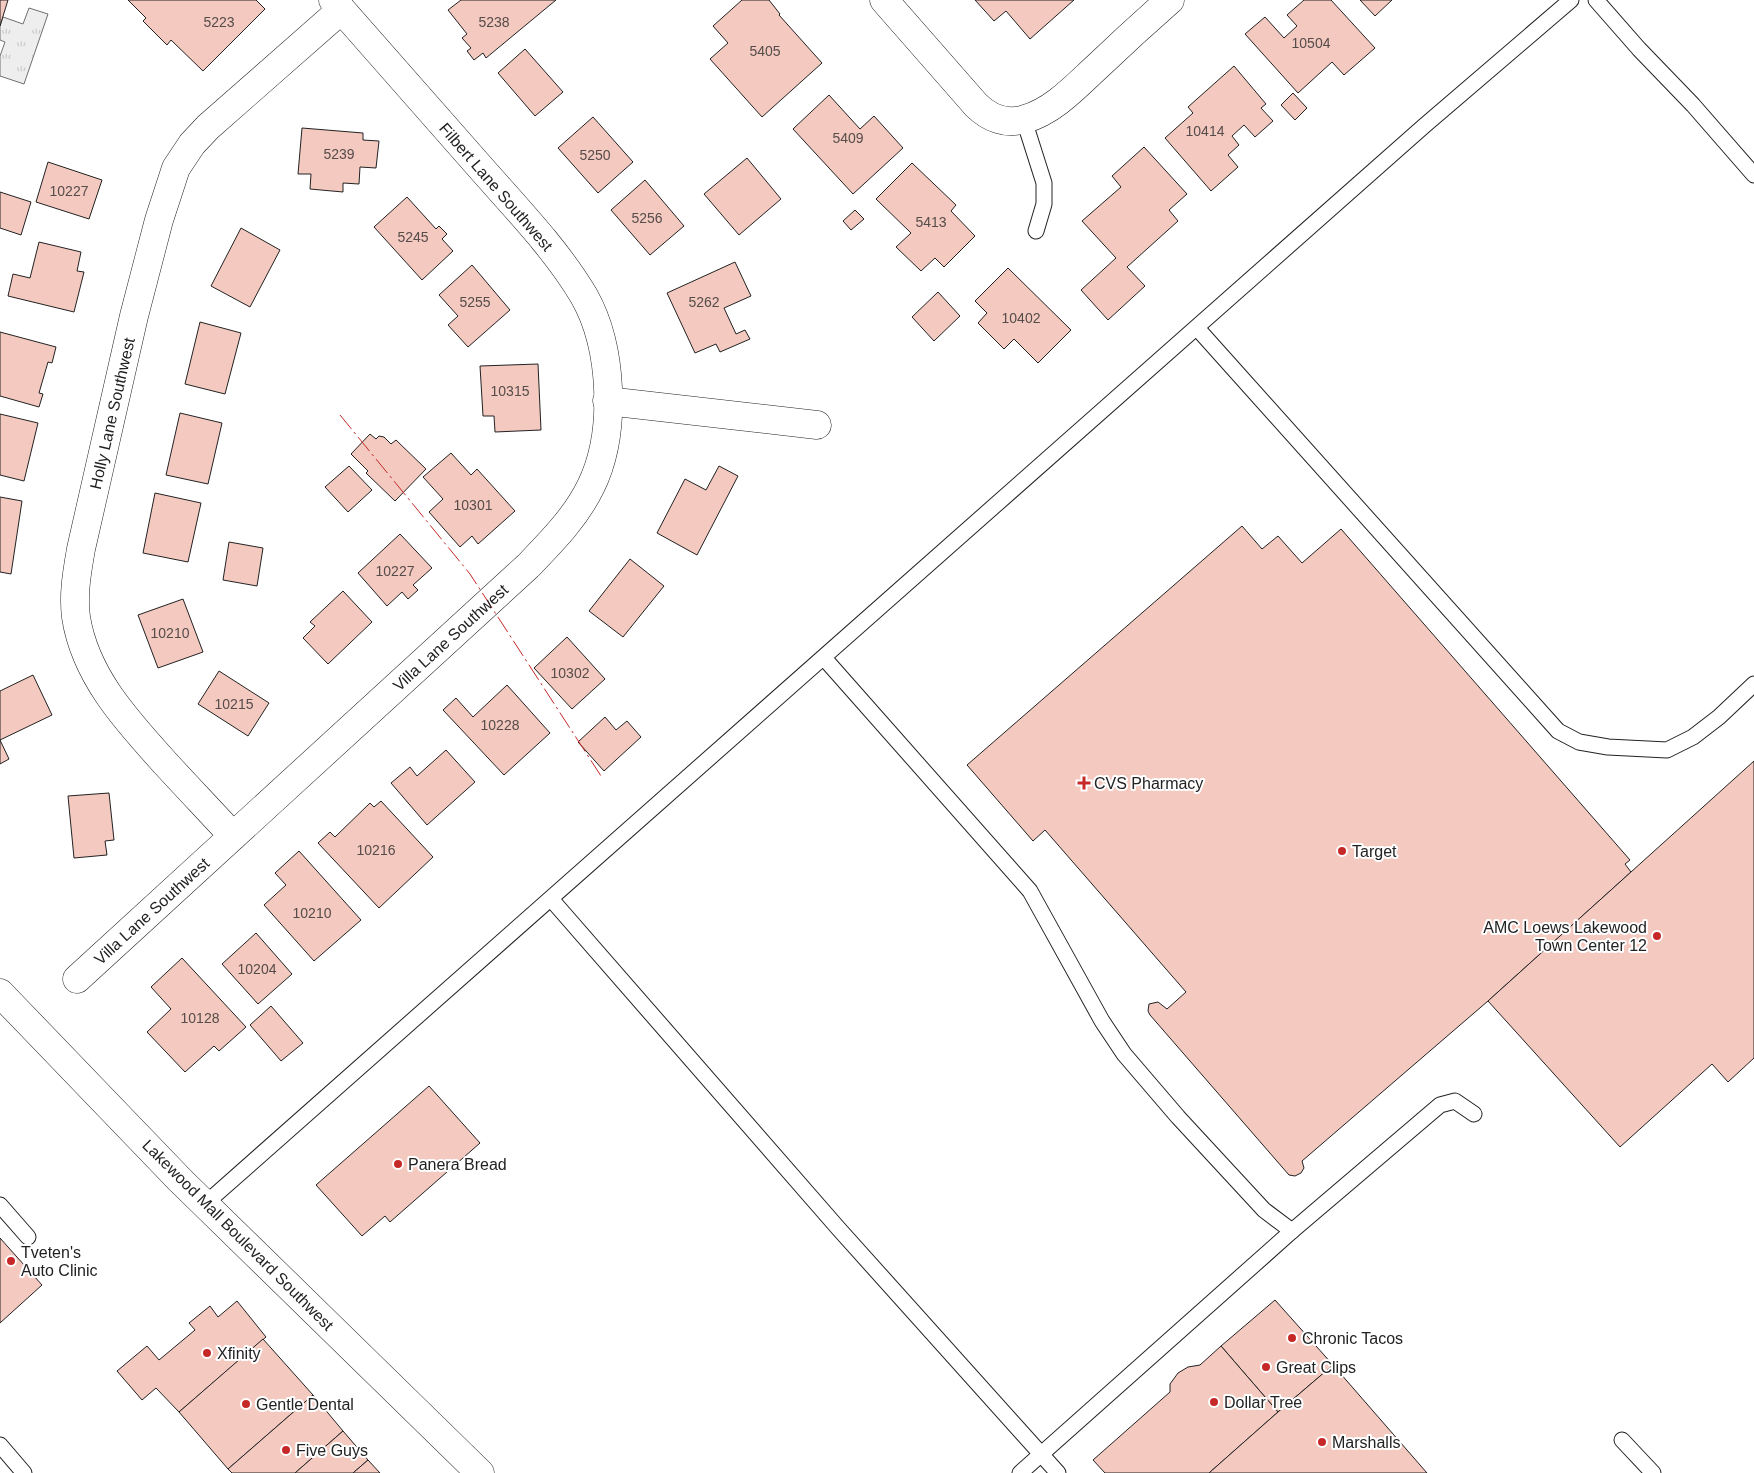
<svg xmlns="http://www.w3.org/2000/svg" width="1754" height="1473" font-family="Arial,sans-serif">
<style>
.park{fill:url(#park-tufts);stroke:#6f6f6f}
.building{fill:#f3c9c0;stroke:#222}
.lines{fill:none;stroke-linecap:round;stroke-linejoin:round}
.lane-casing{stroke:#222;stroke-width:17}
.street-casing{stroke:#222;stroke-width:29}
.secondary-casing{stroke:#222;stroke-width:29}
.lane{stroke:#fff;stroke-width:15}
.street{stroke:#fff;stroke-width:28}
.secondary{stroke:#fff;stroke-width:28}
.power{stroke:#c62828;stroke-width:1;stroke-dasharray:18 4 2.5 4;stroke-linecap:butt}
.poi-dot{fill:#c62828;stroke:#fff;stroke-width:2}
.labels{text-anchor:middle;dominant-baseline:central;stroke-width:4;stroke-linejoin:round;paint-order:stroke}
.number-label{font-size:14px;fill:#564c4a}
.street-label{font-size:16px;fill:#222;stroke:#fff}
.poi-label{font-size:16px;fill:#222;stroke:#fff;text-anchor:start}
</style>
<defs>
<pattern id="park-tufts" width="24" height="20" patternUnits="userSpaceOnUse" patternTransform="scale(1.25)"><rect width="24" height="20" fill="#eee"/><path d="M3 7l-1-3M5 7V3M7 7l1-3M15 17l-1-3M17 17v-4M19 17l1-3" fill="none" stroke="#ccc"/></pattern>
</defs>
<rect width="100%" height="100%" fill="#fff"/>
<polygon class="park" points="29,8 48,14 24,84 0,76 0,56 5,42 0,40 0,26 3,17 23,24"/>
<g class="building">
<polygon points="0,0 8,0 0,26"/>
<polygon points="128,0 256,0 265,9 203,71 171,40 167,45 143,21 146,18"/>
<polygon points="461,0 556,0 486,58 483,53 474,60 467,51 471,48 462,38 467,34 448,10"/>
<polygon points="742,0 769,0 780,14 779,15 822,63 762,117 710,59 728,43 713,26"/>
<polygon points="975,0 1074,0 1030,39 1006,11 994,21"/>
<polygon points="1304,0 1331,0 1375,48 1344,75 1332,62 1298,93 1245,34 1265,17 1284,38 1297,26 1287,15"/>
<polygon points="1360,0 1392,0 1375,16"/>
<polygon points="525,49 563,92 535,116 498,73"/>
<polygon points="1234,66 1266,104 1261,108 1273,121 1255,137 1244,125 1232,136 1239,145 1228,155 1238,167 1211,191 1165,138 1193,113 1188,107"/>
<polygon points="1293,93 1307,108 1295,120 1281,105"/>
<polygon points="829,95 860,129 874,116 903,148 853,194 793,129"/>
<polygon points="593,117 633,162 598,193 558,148"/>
<polygon points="302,128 363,133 363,140 379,141 376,168 360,167 359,184 343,183 343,192 310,189 311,174 298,174"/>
<polygon points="1144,147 1187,194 1169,210 1178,221 1127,267 1145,286 1108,320 1081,290 1116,258 1082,221 1121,187 1112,176"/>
<polygon points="747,158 781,199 739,235 704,194"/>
<polygon points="48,162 102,180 89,219 36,202"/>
<polygon points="912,163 956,205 951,211 975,236 944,267 935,258 921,271 896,247 911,233 876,199"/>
<polygon points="645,180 684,226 650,255 611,210"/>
<polygon points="0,192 31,202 21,235 0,228"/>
<polygon points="407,197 436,229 439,226 447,234 442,239 453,251 422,280 374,227"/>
<polygon points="855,210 864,219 851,230 843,221"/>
<polygon points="241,228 280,250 250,307 211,286"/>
<polygon points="39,242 81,252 77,271 84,272 74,312 8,296 13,274 30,278"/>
<polygon points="735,262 751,296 724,308 736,334 745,330 750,339 720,352 716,344 695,353 667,293"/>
<polygon points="472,265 510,310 468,347 448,325 458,316 439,295"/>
<polygon points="1008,268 1071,330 1038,363 1014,339 1004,349 978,323 987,313 975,301"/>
<polygon points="938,292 960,316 934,341 912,317"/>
<polygon points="200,322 241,333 225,394 185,384"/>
<polygon points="0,332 56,347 52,363 48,362 39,393 43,394 39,407 0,396"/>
<polygon points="538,364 541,430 495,432 494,416 483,416 480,366"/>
<polygon points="180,413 222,423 208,484 166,475"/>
<polygon points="0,414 38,423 24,481 0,475"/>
<polygon points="370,434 376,439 379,436 384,437 391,444 396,440 426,469 395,501 366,473 368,471 351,454"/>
<polygon points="451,453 471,475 477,469 515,511 478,544 472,536 460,547 429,512 443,499 423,477"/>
<polygon points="349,466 372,490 348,512 325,487"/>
<polygon points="719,466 738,476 697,555 657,533 685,479 706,490"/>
<polygon points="155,493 201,503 188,562 143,553"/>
<polygon points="0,497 22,501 11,574 0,572"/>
<polygon points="1242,526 1262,549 1278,536 1302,563 1341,529 1630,860 1625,864 1631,872 1488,1001 1302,1161 1304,1168 1301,1173 1295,1176 1289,1175 1150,1015 1148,1011 1149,1004 1158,1002 1167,1009 1186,992 1045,830 1033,841 967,765"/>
<polygon points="400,534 432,568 413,585 418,590 408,599 402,592 387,606 358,573"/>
<polygon points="229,542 263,548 257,586 223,580"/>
<polygon points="630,559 664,586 623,637 589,611"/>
<polygon points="343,591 372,622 328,664 303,638 315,626 310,622"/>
<polygon points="183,599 203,652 158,668 138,615"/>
<polygon points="567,637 605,679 572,709 534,668"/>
<polygon points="219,671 269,703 248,736 198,704"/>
<polygon points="33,675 52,715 0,740 9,759 0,764 0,691"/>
<polygon points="507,685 550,733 504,775 443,710 456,698 473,717"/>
<polygon points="605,717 616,730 627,721 641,737 604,771 578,742"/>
<polygon points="446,750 475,782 427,825 391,783 410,767 417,776"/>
<polygon points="1754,761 1754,1058 1728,1082 1712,1064 1620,1147 1488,1001"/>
<polygon points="109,793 114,840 105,841 107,855 74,858 68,796"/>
<polygon points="381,801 433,857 379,908 318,843 330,832 335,837 370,803 374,807"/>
<polygon points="299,851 361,920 314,961 264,905 286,885 275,873"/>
<polygon points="256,933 292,974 258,1004 222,964"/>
<polygon points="182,958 246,1027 219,1051 214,1046 185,1072 147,1032 171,1009 151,987"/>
<polygon points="271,1006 303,1043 281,1061 250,1025"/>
<polygon points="429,1086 480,1143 390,1222 385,1216 362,1236 316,1185"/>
<polygon points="0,1238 42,1285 0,1323"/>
<polygon points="1275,1300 1333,1365 1278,1412 1221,1346"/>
<polygon points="237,1301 266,1337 179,1412 156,1388 142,1400 117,1371 147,1346 159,1360 195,1330 189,1323 210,1306 218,1317"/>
<polygon points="263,1339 313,1395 228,1469 179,1412"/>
<polygon points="1221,1346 1278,1412 1209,1473 1105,1473 1093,1460 1170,1392 1170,1384 1178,1373 1188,1367 1200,1365"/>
<polygon points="1333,1365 1427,1473 1209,1473 1278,1412"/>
<polygon points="313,1395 343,1431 295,1473 232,1473 228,1469"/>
<polygon points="343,1431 368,1460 353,1473 295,1473"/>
<polygon points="368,1460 380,1473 353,1473"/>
</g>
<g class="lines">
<g class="lane-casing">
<g id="lane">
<polyline points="1596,0 1639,49 1693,105 1754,175"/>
<polyline points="1024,120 1044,183 1044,204 1036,231"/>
<polyline points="1197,328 1558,731 1579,742 1608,747 1667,750 1693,737 1719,717 1754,684"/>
<polyline points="824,658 1030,891 1102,1021 1124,1054 1178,1117 1264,1210 1292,1231"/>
<polyline points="551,899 838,1228 1058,1473"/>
<polyline points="205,1204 1424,126 1571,0"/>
<polyline points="0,1205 28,1237"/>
<polyline points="1622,1440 1653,1473"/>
<polyline points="0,1445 24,1473"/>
<polyline points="1020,1473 1292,1231 1440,1105 1455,1101 1474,1114"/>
</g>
</g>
<g class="street-casing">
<g id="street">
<path d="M884,0L976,105C989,118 1006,125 1025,119C1054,111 1077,85 1099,65C1122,43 1146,21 1170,0"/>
<polyline points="607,401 817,425"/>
<path id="s1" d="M233,836C211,812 188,788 166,764C127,721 85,676 76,617C73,594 77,572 81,549L134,316L159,220L176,168L192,144L208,127L341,10"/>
<path id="s2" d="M77,979L528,566C552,541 576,517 591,486C617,433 613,347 584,296C556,249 516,208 480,167C431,111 382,55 333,0"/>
<polyline points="180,1180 480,1473"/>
</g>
</g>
<g class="secondary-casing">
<polyline id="secondary" points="0,993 180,1180"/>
</g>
<use href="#lane" class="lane"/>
<use href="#street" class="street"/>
<use href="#secondary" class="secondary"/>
<polyline class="power" points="340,415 470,574 601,776"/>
</g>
<g class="poi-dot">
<path d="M1081.5 775.5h5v5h5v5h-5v5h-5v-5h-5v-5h5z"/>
<circle cx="1342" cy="851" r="5"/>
<circle cx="1657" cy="936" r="5"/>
<circle cx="398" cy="1164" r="5"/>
<circle cx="11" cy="1261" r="5"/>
<circle cx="1292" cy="1338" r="5"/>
<circle cx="207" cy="1353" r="5"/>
<circle cx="1266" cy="1367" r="5"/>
<circle cx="1214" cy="1402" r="5"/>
<circle cx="246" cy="1404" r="5"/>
<circle cx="1322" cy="1442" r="5"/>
<circle cx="286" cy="1450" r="5"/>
</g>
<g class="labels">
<g class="number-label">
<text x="219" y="22">5223</text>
<text x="494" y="22">5238</text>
<text x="1311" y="43">10504</text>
<text x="765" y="51">5405</text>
<text x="1205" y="131">10414</text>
<text x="848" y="138">5409</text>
<text x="339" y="154">5239</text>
<text x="595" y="155">5250</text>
<text x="69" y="191">10227</text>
<text x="647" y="218">5256</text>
<text x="931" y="222">5413</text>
<text x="413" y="237">5245</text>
<text x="475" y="302">5255</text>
<text x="704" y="302">5262</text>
<text x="1021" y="318">10402</text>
<text x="510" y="391">10315</text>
<text x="473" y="505">10301</text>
<text x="395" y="571">10227</text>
<text x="170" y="633">10210</text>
<text x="570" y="673">10302</text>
<text x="234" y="704">10215</text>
<text x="500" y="725">10228</text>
<text x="376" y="850">10216</text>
<text x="312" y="913">10210</text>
<text x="257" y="969">10204</text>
<text x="200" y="1018">10128</text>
</g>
<g class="street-label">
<text transform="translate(496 187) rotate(49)">Filbert Lane Southwest</text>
<text stroke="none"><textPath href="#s1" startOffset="481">Holly Lane Southwest</textPath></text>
<text stroke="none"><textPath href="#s2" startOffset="506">Villa Lane Southwest</textPath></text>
<text stroke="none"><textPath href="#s2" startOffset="101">Villa Lane Southwest</textPath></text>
<text transform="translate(238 1235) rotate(45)">Lakewood Mall Boulevard Southwest</text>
</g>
<g class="poi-label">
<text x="1094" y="783">CVS Pharmacy</text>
<text x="1352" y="851">Target</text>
<text x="1647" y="927" text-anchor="end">AMC Loews Lakewood<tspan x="1647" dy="18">Town Center 12</tspan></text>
<text x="408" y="1164">Panera Bread</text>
<text x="21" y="1252">Tveten's<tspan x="21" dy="18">Auto Clinic</tspan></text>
<text x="1302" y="1338">Chronic Tacos</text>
<text x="217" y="1353">Xfinity</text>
<text x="1276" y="1367">Great Clips</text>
<text x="1224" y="1402">Dollar Tree</text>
<text x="256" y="1404">Gentle Dental</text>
<text x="1332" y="1442">Marshalls</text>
<text x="296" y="1450">Five Guys</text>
</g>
</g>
</svg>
